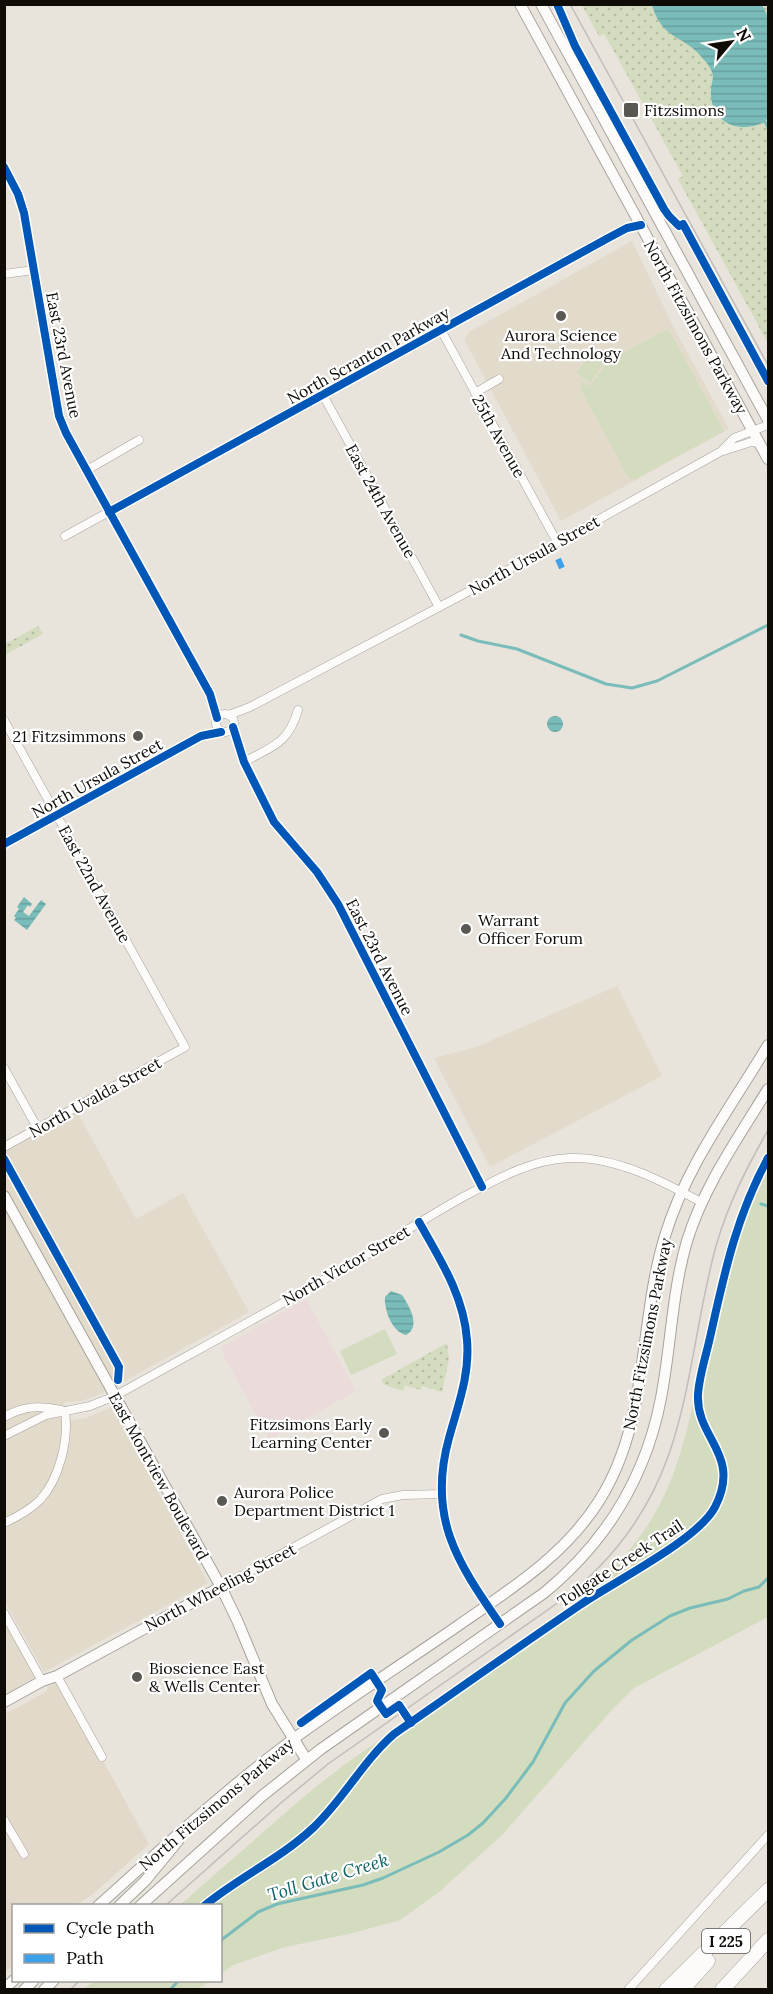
<svg xmlns="http://www.w3.org/2000/svg" width="773" height="1994" font-family="Lora,serif">
<style>
.commercial{fill:#ebdbda}
.education{fill:#e2dbcb}
.built{fill:#e2d9ca}
.green{fill:#d3dcbe}
.park{fill:url(#park-dots)}
.water{fill:url(#water-rules)}
.lines{fill:none;stroke-linecap:round;stroke-linejoin:round}
.stream{stroke:#79bcb9;stroke-width:3}
.street-casing{stroke:#a6a29c;stroke-width:9}
.secondary-casing{stroke:#a6a29c;stroke-width:12}
.highway-casing{stroke:#a6a29c;stroke-width:15}
.street{stroke:#fcfbfa;stroke-width:8}
.secondary{stroke:#fcfbfa;stroke-width:10}
.highway{stroke:#fcfbfa;stroke-width:14}
.tram{stroke:#bfbebc;stroke-width:1.5}
.quiet{stroke:#3da1e9;stroke-width:6;stroke-dasharray:12 6;stroke-linecap:butt}
.cycleway-casing{stroke:#fff;stroke-width:11}
.cycleway{stroke:#0057b8;stroke-width:8}
.poi-dot{fill:#5b5752;stroke:#fff;stroke-width:2}
.labels{text-anchor:middle;dominant-baseline:central;stroke-width:4.5;stroke-linejoin:round;paint-order:stroke}
.shield{fill:#fff;stroke:#575552;stroke-width:1.5}
.shield-label{font-size:15px;font-weight:bold;fill:#0f0c08}
.poi-label{font-size:16px;fill:#0f0c08;stroke:#fff;text-anchor:start}
.street-label{font-size:16px;fill:#0f0c08;stroke:#fff}
.water-label{font-size:18px;font-style:italic;fill:#136464;stroke:#fff}
</style>
<defs>
<pattern id="park-dots" width="8" height="8" patternUnits="userSpaceOnUse" patternTransform="scale(1.5)"><rect width="8" height="8" fill="#d3dcbe"/><path d="M2 2h.1M6 6h.1" fill="none" stroke="#b4bca2" stroke-width="1.8" stroke-linecap="round"/></pattern>
<pattern id="water-rules" width="6" height="5" patternUnits="userSpaceOnUse" patternTransform="scale(1.5)"><rect width="6" height="5" fill="#79bcb9"/><path d="M0 2.5h6" fill="none" stroke="#67a09e"/></pattern>
</defs>
<rect width="100%" height="100%" fill="#e8e3db"/>
<polygon class="commercial" points="306,1299 356,1391 269,1439 222,1352 222,1347"/>
<g class="education">
<polygon points="632,241 673,326 729,429 561,521 465,341 465,338 469,332"/>
<polygon points="617,986 662,1076 490,1167 434,1058 476,1047"/>
<polygon points="72,1103 136,1219 183,1193 249,1312 103,1393 82,1401 64,1402 67,1421 86,1418 112,1407 208,1583 44,1672 5,1602 4,1141 40,1123"/>
<polygon points="4,1620 36,1676 5,1695 4,1694"/>
</g>
<polygon class="built" points="59,1681 149,1844 93,1894 76,1905 14,1906 13,1964 5,1973 5,1714 46,1692 48,1687"/>
<g class="green">
<polygon points="668,329 724,431 635,479 629,478 579,386 584,383 590,386 609,360"/>
<polygon points="594,349 607,358 590,383 576,373"/>
<path d="M768,1150V1617L634,1688L610,1712L503,1834L439,1892L400,1920L349,1934L285,1947L233,1965L221,1974L220,1906L180,1905L307,1794L344,1765L584,1597C617,1567 646,1535 665,1494C681,1459 689,1422 697,1385C714,1304 726,1222 768,1150Z"/>
<polygon points="385,1329 397,1354 351,1375 340,1351"/>
<polygon points="95,1980 211,1980 211,1981 197,1989 84,1989"/>
</g>
<g class="park">
<polygon points="582,5 768,5 768,343 678,179 683,176 610,44 604,34 599,36"/>
<polygon points="38,626 43,634 5,655 5,644"/>
<polygon points="447,1343 449,1359 442,1392 422,1386 421,1390 405,1385 403,1391 385,1385 381,1380"/>
</g>
<g class="water">
<path d="M652,5H762L768,17V117L765,122C754,127 740,129 729,124C716,118 710,104 711,90C711,85 713,80 713,76C712,70 708,64 704,60C686,35 662,41 652,5Z"/>
<circle cx="555" cy="724" r="8"/>
<polygon points="24,897 32,904 30,907 28,905 23,912 29,916 41,900 46,904 27,930 14,920 16,918 14,916 19,909 17,907"/>
<path d="M391,1291L402,1295C410,1307 421,1327 406,1335C392,1332 384,1310 385,1297Z"/>
</g>
<g class="lines">
<g class="stream">
<polyline points="765,122 768,127"/>
<polyline points="461,635 478,641 517,649 606,684 632,688 657,681 768,625"/>
<polyline points="761,1204 768,1206"/>
<polyline points="220,1941 258,1912 277,1904 363,1885 383,1878 439,1852 468,1835 483,1823 506,1798 533,1762 565,1703 594,1671 632,1640 670,1616 690,1608 728,1599 744,1591 759,1587 768,1578"/>
<polyline points="170,1990 179,1980"/>
</g>
<g class="street-casing">
<g id="street">
<polyline points="4,167 18,194 24,213 59,416 66,433 210,694 217,718"/>
<polyline points="4,274 34,270"/>
<polyline points="441,330 557,542"/>
<polyline points="475,393 499,379"/>
<polyline points="323,395 439,607"/>
<polyline points="723,449 734,438 768,425"/>
<polyline points="87,470 139,440"/>
<polyline points="65,536 610,237 627,228 641,225"/>
<circle cx="225" cy="723" r="9"/>
<polyline points="229,715 250,707 479,586 720,452 751,442 760,443"/>
<polyline points="4,720 185,1047 4,1147"/>
<polyline points="233,727 244,762 274,822 317,872 338,904 482,1187"/>
<path d="M244,762C273,746 288,744 298,710"/>
<polyline points="4,844 201,736 221,732"/>
<polyline points="4,1068 38,1129"/>
<path d="M419,1222C440,1259 464,1296 467,1340C470,1375 458,1405 449,1438C427,1517 457,1562 500,1624"/>
<path d="M4,1417C24,1406 39,1405 61,1410"/>
<path d="M4,1436L46,1415L90,1406L115,1396C190,1354 267,1313 342,1269C382,1246 422,1220 463,1197C497,1179 530,1160 569,1158C615,1156 662,1181 701,1202"/>
<path d="M4,1523C17,1517 30,1510 40,1500C60,1478 69,1439 65,1411"/>
<polyline points="221,1587 382,1499 403,1495 442,1494"/>
<polyline points="4,1613 42,1681"/>
<polyline points="57,1676 102,1757"/>
<polyline points="4,1820 24,1854"/>
<polyline points="628,1990 768,1835"/>
</g>
</g>
<g class="secondary-casing">
<g id="secondary">
<polyline points="520,4 768,459"/>
<polyline points="541,4 768,420"/>
<polyline points="4,1196 221,1587 237,1620 272,1704 306,1759"/>
<polyline points="4,1702 42,1681 57,1676 221,1587"/>
<path d="M98,1906C165,1846 231,1784 303,1732C354,1695 407,1661 459,1625C511,1589 565,1555 599,1501C650,1421 638,1324 665,1236C686,1166 731,1107 768,1045"/>
<polyline points="119,1906 145,1881 178,1841"/>
<path d="M140,1906L262,1796L321,1749L544,1593C606,1542 646,1477 661,1398C671,1346 672,1292 687,1241C704,1186 738,1138 768,1089"/>
<polyline points="4,1989 14,1980"/>
<polyline points="24,1990 34,1980"/>
<polyline points="44,1990 54,1980"/>
</g>
</g>
<g class="highway-casing">
<g id="highway">
<polyline points="666,1990 768,1890"/>
<polyline points="682,1990 708,1961"/>
<polyline points="722,1990 768,1940"/>
</g>
</g>
<use href="#street" class="street"/>
<use href="#secondary" class="secondary"/>
<use href="#highway" class="highway"/>
<g class="tram">
<polyline points="570,4 768,365"/>
<path d="M165,1906L282,1802L328,1764L559,1602C610,1564 648,1514 669,1454C692,1388 697,1314 716,1246C728,1204 747,1167 768,1130"/>
<polyline points="70,1990 80,1980"/>
</g>
<polyline class="quiet" points="558,559 562,568"/>
<g class="cycleway-casing">
<g id="cycleway">
<polyline points="557,4 575,46 664,209 669,216 679,226 683,224 768,381"/>
<polyline points="4,167 18,194 24,213 59,416 66,433 210,694 217,718"/>
<polyline points="109,512 610,237 627,228 641,225"/>
<polyline points="233,727 244,762 274,822 317,872 338,904 482,1187"/>
<polyline points="4,844 201,736 221,732"/>
<polyline points="4,1159 119,1367 118,1380"/>
<path d="M419,1222C440,1259 464,1296 467,1340C470,1375 458,1405 449,1438C427,1517 457,1562 500,1624"/>
<polyline points="301,1723 371,1673 382,1690 377,1701 386,1714 399,1705 411,1723"/>
<path d="M204,1906C239,1877 280,1859 313,1828C343,1800 363,1761 394,1734C456,1691 518,1647 580,1605C613,1582 698,1540 715,1507C742,1454 696,1439 698,1395C699,1375 707,1353 711,1333C725,1270 737,1215 768,1158"/>
</g>
</g>
<use href="#cycleway" class="cycleway"/>
</g>
<g class="poi-dot">
<rect x="623" y="102" width="16" height="16" rx="3"/>
<circle cx="561" cy="316" r="6"/>
<circle cx="138" cy="736" r="6"/>
<circle cx="466" cy="929" r="6"/>
<circle cx="384" cy="1433" r="6"/>
<circle cx="222" cy="1501" r="6"/>
<circle cx="137" cy="1677" r="6"/>
</g>
<g class="labels">
<rect class="shield" x="702" y="1929" width="48" height="24" rx="4.5"/>
<g class="shield-label">
<text x="726" y="1941">I 225</text>
</g>
<g class="poi-label">
<text x="644" y="110">Fitzsimons</text>
<text x="561" y="335" text-anchor="middle">Aurora Science<tspan x="561" dy="18">And Technology</tspan></text>
<text x="126" y="736" text-anchor="end">21 Fitzsimmons</text>
<text x="478" y="920">Warrant<tspan x="478" dy="18">Officer Forum</tspan></text>
<text x="372" y="1424" text-anchor="end">Fitzsimons Early<tspan x="372" dy="18">Learning Center</tspan></text>
<text x="234" y="1492">Aurora Police<tspan x="234" dy="18">Department District 1</tspan></text>
<text x="149" y="1668">Bioscience East<tspan x="149" dy="18">&amp; Wells Center</tspan></text>
</g>
<g class="street-label">
<text transform="translate(696 327) rotate(61)">North Fitzsimons Parkway</text>
<text transform="translate(64 355) rotate(79)">East 23rd Avenue</text>
<text transform="translate(368 355) rotate(-29)">North Scranton Parkway</text>
<text transform="translate(499 436) rotate(61)">25th Avenue</text>
<text transform="translate(381 501) rotate(61)">East 24th Avenue</text>
<text transform="translate(534 555) rotate(-29)">North Ursula Street</text>
<text transform="translate(97 778) rotate(-29)">North Ursula Street</text>
<text transform="translate(95 884) rotate(61)">East 22nd Avenue</text>
<text transform="translate(380 957) rotate(63)">East 23rd Avenue</text>
<text transform="translate(95 1097) rotate(-29)">North Uvalda Street</text>
<text transform="translate(346 1265) rotate(-30)">North Victor Street</text>
<text transform="translate(647 1334) rotate(-79)">North Fitzsimons Parkway</text>
<text transform="translate(159 1476) rotate(61)">East Montview Boulevard</text>
<text transform="translate(620 1563) rotate(-33)">Tollgate Creek Trail</text>
<text transform="translate(220 1587) rotate(-28)">North Wheeling Street</text>
<text transform="translate(216 1804) rotate(-40)">North Fitzsimons Parkway</text>
</g>
<g class="water-label">
<text transform="translate(328 1877) rotate(-17)">Toll Gate Creek</text>
</g>
</g>
<rect width="773" height="1994" fill="none" stroke="#0f0c08" stroke-width="12"/>
<rect x="12" y="1904" width="210" height="78" fill="#ffffff" stroke="#9f9e9c" stroke-width="1.5"/>
<rect x="24" y="1924" width="30" height="9" fill="#0057b8" stroke="#9f9e9c" stroke-width="1.5"/>
<text x="66" y="1934" font-size="18" fill="#0f0c08">Cycle path</text>
<rect x="24" y="1954" width="30" height="9" fill="#3da1e9" stroke="#9f9e9c" stroke-width="1.5"/>
<text x="66" y="1964" font-size="18" fill="#0f0c08">Path</text>
<g transform="translate(731 42) rotate(61)" stroke="#ffffff" stroke-width="4.5" paint-order="stroke">
<path d="M0-4.5L10 22L0 15L-10 22Z" fill="#0f0c08"/>
<text y="-9" font-size="16" font-weight="bold" text-anchor="middle" fill="#0f0c08">N</text>
</g>
</svg>
